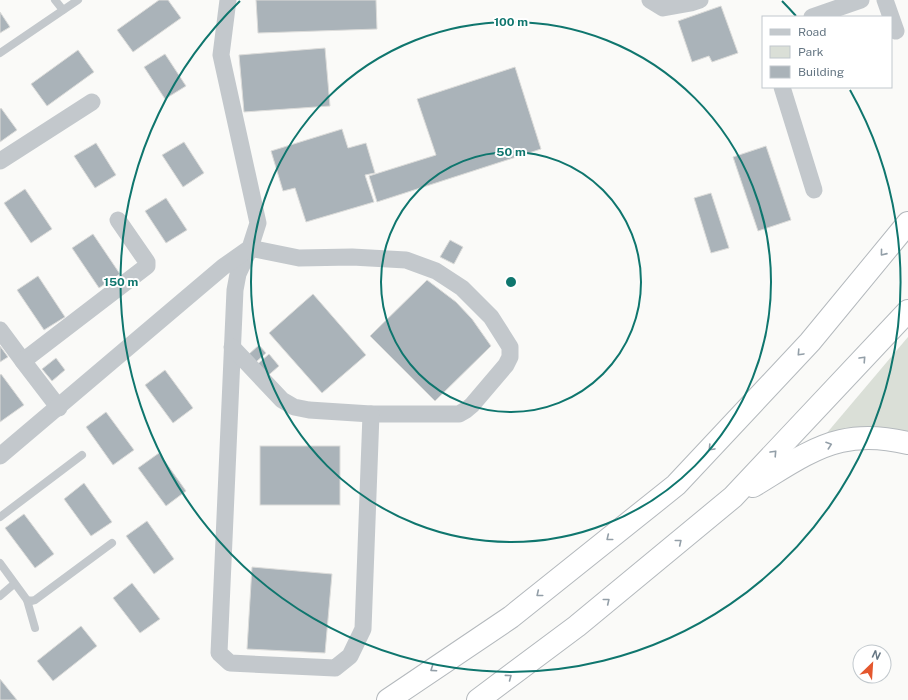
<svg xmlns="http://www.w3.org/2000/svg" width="908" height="700" font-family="'Public Sans',sans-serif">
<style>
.green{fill:#dadfd7}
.building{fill:#aab3b9;stroke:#dcdcda}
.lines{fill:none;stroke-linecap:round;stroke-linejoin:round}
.motorway-casing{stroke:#b4b9bd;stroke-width:24}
.service{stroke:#c3c8cc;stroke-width:8}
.minor{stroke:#c3c8cc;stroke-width:17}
.motorway{stroke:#fff;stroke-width:22}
.oneway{stroke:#939fa8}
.ring{fill:none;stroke:#0f766e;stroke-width:2}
.centre{fill:#0f766e;stroke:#fff;stroke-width:2}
.ring-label{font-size:12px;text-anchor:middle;font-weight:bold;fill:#0f766e;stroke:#fff;stroke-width:4;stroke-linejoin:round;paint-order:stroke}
</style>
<rect width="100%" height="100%" fill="#fafaf8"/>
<polygon class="green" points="908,337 908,437 826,434"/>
<g class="building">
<polygon points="159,0 168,0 181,18 133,52 117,30"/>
<polygon points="256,0 376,0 377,29 258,33"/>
<polygon points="721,6 738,53 712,62 709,56 692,62 678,21"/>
<polygon points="0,12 10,27 0,33"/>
<polygon points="325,48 330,106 244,112 239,55"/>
<polygon points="78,50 94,72 47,106 31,84"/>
<polygon points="165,54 186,86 165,99 144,67"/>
<polygon points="515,67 541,149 377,202 369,176 436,155 417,99"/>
<polygon points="1,108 17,130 0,142 0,109"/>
<polygon points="342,129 348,148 366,143 375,173 365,175 374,202 306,222 295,188 283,191 271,151"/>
<polygon points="184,142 204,173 183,187 162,155"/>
<polygon points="96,143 116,175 95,188 74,156"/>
<polygon points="766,146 791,220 758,231 733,157"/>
<polygon points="25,189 52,229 31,243 4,203"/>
<polygon points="711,193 729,248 711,253 694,198"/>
<polygon points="166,198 187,230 166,243 145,211"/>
<polygon points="93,234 120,274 99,288 72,248"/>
<polygon points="450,240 463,247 454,264 440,257"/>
<polygon points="38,276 65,317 44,330 17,290"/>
<polygon points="427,280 456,302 472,319 491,346 435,401 370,336"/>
<polygon points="313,294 366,355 322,393 269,333"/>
<polygon points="259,345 266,353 256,362 249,354"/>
<polygon points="0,346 8,357 0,362"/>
<polygon points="269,354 279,366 263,380 253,368"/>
<polygon points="56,358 65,370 52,381 42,369"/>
<polygon points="165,370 193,408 173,423 145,385"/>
<polygon points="1,374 24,405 0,422 0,375"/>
<polygon points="106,412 134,450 113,465 86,427"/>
<rect x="260" y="446" width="80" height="59"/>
<polygon points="159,453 186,491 166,506 138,468"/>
<polygon points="84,483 112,522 91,536 64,499"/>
<polygon points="24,514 54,554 35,568 5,528"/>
<polygon points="147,521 174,559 154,574 126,536"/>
<polygon points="252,567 332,574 325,653 247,649"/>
<polygon points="132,583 160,619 140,633 113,598"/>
<polygon points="81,626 97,646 53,681 37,661"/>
<polygon points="0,679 17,700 0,700"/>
</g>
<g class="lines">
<g class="motorway-casing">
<g id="motorway">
<path d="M753,486C780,470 810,448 841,441C862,436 887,438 908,443"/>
<polyline points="388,700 511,617 676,485 810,342 908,223"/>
<polyline points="478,700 577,626 733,497 908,311"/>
</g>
</g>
<g class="service">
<polyline points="55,0 63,10"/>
<polyline points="0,53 78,0"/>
<polyline points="0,517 82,455"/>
<polyline points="0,563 27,600 31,601 35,600 112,543"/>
<polyline points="0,596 14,584"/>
<polyline points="27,600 35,628"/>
</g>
<g class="minor">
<polyline points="650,0 663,8 691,3 700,0"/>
<polyline points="885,0 896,31"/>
<polyline points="812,17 861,0"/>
<polyline points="782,87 814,190"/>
<polyline points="0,161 92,102"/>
<polygon points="250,248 299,258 352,257 406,260 436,271 462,288 491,317 510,347 510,357 506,365 472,405 466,410 459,414 371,414 363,629 350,656 335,668 230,663 219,653 235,290 238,274"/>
<polyline points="0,330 23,361"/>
<polyline points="232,347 282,400 294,407 309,410 371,414"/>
<polyline points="59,408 23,361 147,266 147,262 118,220"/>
<polyline points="0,456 223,267 250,248 258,223 221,55 228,0"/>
</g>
<use href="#motorway" class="motorway"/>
</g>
<defs><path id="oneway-chevron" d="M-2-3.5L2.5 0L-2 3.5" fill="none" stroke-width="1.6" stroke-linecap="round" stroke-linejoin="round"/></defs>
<g class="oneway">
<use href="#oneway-chevron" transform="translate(883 253) rotate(129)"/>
<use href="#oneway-chevron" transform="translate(800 353) rotate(133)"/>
<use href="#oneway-chevron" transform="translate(863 359) rotate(-47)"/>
<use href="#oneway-chevron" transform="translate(829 445) rotate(-19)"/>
<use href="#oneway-chevron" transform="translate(711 448) rotate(133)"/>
<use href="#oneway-chevron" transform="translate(774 453) rotate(-47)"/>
<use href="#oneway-chevron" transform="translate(609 538) rotate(141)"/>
<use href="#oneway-chevron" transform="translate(679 542) rotate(-39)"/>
<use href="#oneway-chevron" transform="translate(539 594) rotate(141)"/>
<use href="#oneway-chevron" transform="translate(607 601) rotate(-39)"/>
<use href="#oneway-chevron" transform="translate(433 669) rotate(146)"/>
<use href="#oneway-chevron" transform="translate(509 677) rotate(-37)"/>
</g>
<g class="ring">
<circle cx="511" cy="282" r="130"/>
<circle cx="511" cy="282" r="260"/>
<path d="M782 1A390 390 0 0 1 796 16M850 90A390 390 0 1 1 240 1"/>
</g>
<circle cx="511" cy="282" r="6" class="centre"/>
<g class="ring-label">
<text x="511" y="26">100 m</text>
<text x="511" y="156">50 m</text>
<text x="121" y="286">150 m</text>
</g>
<rect x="762" y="16" width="130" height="72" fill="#ffffff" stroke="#c1c8cd"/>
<rect x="770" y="29" width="20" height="6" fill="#c3c8cc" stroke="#c1c8cd"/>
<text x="798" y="36" font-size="12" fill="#657683">Road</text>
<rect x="770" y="46" width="20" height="12" fill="#dadfd7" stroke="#c1c8cd"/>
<text x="798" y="56" font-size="12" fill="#657683">Park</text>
<rect x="770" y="66" width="20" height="12" fill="#aab3b9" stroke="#c1c8cd"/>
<text x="798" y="76" font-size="12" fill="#657683">Building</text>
<g transform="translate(872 664) rotate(25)"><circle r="19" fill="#ffffff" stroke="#c1c8cd"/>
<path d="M0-3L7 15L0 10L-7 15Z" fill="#e4572e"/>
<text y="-6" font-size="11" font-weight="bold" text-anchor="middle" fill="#657683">N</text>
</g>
</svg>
